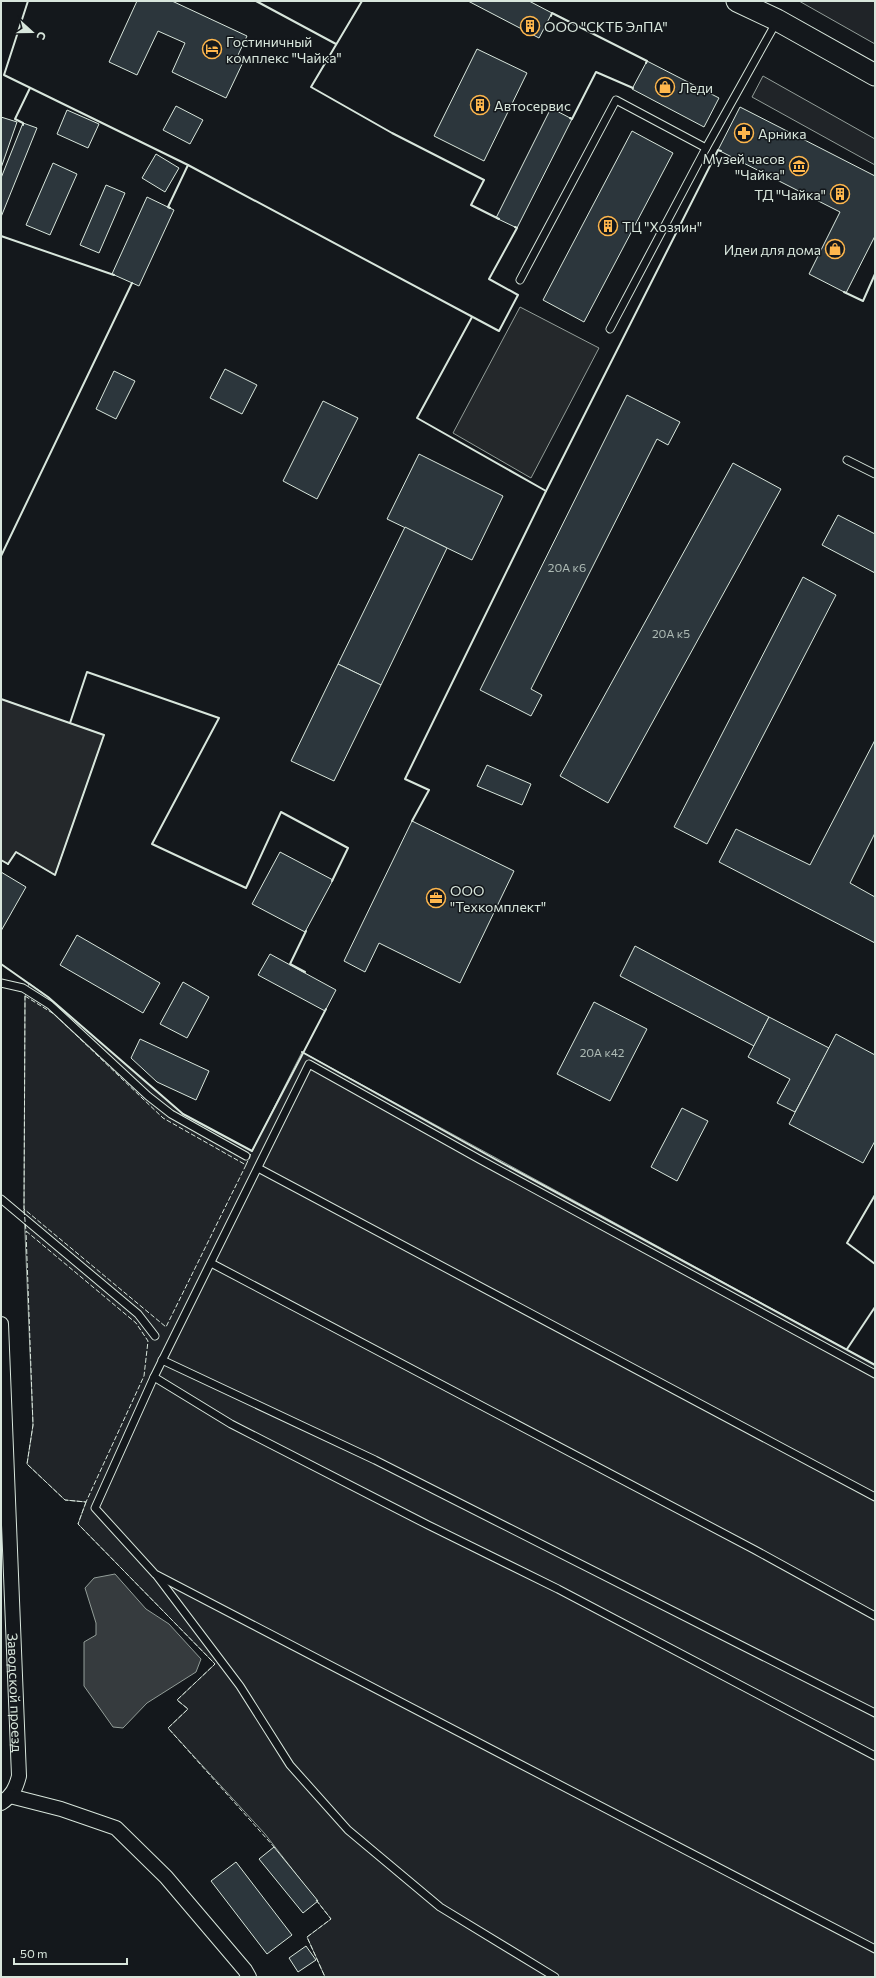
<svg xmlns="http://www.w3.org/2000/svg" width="876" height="1978" font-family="Commissioner,sans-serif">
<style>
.green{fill:#202428;stroke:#939e99}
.parking{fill:#24282b;stroke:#939e99}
.water{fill:#363b3e;stroke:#939e99}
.building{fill:#2c363c;stroke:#d8e6dc}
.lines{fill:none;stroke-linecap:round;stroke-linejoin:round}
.lane-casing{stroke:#d8e6dc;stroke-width:9}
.street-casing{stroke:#d8e6dc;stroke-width:16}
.primary-casing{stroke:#d8e6dc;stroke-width:23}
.lane{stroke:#14181c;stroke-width:7}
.street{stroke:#14181c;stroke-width:14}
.primary{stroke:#14181c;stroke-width:21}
.fence{stroke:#d8e6dc;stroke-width:1;stroke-dasharray:5 2;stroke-linecap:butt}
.wall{stroke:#d8e6dc;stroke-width:2}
.labels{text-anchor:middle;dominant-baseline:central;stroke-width:3;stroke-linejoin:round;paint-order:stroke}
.number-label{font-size:12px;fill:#adbab4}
.poi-label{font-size:14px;fill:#d8e6dc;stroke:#14181c;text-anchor:start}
.street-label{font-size:14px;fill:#d8e6dc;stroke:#14181c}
</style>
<rect width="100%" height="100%" fill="#14181c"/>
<g class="green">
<polygon points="799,1 875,1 875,44"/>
<polygon points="763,76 875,139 875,165 752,97"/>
<polygon points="29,983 48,997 183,1114 252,1151 302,1052 875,1365 875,1977 325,1977 307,1937 331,1919 265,1834 168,1728 188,1709 177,1700 215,1664 78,1524 86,1502 65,1500 27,1464 33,1425 24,1209 25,996"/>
</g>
<g class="parking">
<polygon points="520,307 599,348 531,478 453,433"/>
<polygon points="1,699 104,735 55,875 16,852 8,864 1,860"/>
</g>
<polygon class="water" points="115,1574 146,1609 169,1624 201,1659 196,1672 147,1703 123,1728 113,1727 84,1686 84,1642 96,1635 96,1623 85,1588 94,1578"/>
<g class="building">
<polygon points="137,1 172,1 247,36 238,55 245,58 226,98 172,72 185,43 158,31 137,75 109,62"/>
<polygon points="468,1 529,1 552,13 539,38"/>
<polygon points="477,49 527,73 484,161 434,136"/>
<polygon points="647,61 719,98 704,127 632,89"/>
<polygon points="176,106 203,120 190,144 163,130"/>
<polygon points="740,107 875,176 875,236 846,293 809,274 840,212 718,150"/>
<polygon points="551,108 572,119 517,228 496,218"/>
<polygon points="67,110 99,124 88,148 57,134"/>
<polygon points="1,117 17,122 1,168"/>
<polygon points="23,123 37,128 1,217 1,178"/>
<polygon points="632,131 673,153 584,322 543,300"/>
<polygon points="156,154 179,168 165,192 142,178"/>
<polygon points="53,163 77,174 50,235 26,225"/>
<polygon points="106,185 125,193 99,253 80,245"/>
<polygon points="147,197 174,210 139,286 112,274"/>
<polygon points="225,369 257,385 242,414 210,398"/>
<polygon points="114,371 135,381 116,419 96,409"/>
<polygon points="627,395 680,422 668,445 657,439 531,689 542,695 531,716 480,690"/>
<polygon points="323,401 358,418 317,499 283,481"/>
<polygon points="419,454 503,496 472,560 387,519"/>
<polygon points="733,463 781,489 608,803 560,776"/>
<polygon points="838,515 875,534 875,573 822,545"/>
<polygon points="405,527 447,548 381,685 338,664"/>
<polygon points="803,577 836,595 707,844 674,827"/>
<polygon points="338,664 381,685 334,781 291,761"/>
<polygon points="875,740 875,833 850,883 875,897 875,943 719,862 736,829 810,865"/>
<polygon points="487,765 531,784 522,805 477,786"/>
<polygon points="412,821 514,871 460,983 379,943 365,972 344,961"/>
<polygon points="280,852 333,880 305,932 252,904"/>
<polygon points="1,872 26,887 1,931"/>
<polygon points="77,935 160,983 143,1013 60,965"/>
<polygon points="635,946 769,1017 754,1046 620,976"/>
<polygon points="270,954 336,990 325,1011 258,975"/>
<polygon points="183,982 209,997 187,1038 160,1024"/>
<polygon points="594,1002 647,1029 610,1101 557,1074"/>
<polygon points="769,1017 829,1048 795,1112 777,1103 790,1079 748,1057"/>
<polygon points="836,1034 875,1055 875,1141 863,1163 789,1124"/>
<polygon points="140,1039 209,1071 196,1100 157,1082 131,1058"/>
<polygon points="682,1108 708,1121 677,1181 651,1167"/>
<polygon points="274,1847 318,1901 303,1913 259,1859"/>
<polygon points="236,1862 292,1935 267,1954 211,1881"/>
<polygon points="306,1946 316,1960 298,1972 289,1958"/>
</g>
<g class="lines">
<g class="lane-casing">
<g id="lane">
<polyline points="520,280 616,100 706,148"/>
<polyline points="610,329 706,148 777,21"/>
<polyline points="847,460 875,474"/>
<polyline points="1,983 23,988 50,1005 148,1096 171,1114 246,1156"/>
<polyline points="258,1168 875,1497"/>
<polyline points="1,1199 138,1314 155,1336"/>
<polyline points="211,1263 755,1550 875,1616"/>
<polyline points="162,1360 375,1460 875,1713"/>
<polyline points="875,1374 479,1159 309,1064 154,1377 95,1508 155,1574 875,1949"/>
<polyline points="154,1377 231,1424 428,1525 558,1589 875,1756"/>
<polyline points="157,1576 240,1686 290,1765 348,1830 440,1907 555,1977"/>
</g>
</g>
<g class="street-casing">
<g id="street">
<path id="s1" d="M1,1324L19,1776C16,1788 12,1796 1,1803"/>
<polyline points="10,1796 61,1809 116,1828 166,1877 245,1970 249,1977"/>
</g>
</g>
<g class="primary-casing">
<polyline id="primary" points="737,1 777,20 875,75"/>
</g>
<use href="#lane" class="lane"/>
<use href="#street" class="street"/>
<use href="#primary" class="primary"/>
<g class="fence">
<polygon points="25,996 54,1014 163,1118 246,1165 166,1327 24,1209"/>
<polyline points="246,1165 252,1151"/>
<polyline points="24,1210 26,1231"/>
<polygon points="26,1231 136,1323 148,1341 144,1376 86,1502 65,1500 27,1464 33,1425"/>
<polyline points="86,1502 78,1524 215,1664 177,1700 188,1709 168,1728 275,1848"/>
<polyline points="316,1900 331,1919 307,1937 325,1977"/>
</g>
<g class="wall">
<polyline points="28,1 4,75 188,165 499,331 518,295 489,279 517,228 515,227"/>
<polyline points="256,1 336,44"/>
<polyline points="362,1 311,87 392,133 484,180 471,205 499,219"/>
<polyline points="551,16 552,13 647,61 646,63"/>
<polyline points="570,118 572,119 596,72 633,88"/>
<polyline points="23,125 23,123 15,119 30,88"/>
<polyline points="170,208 168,207 188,165"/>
<polyline points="1,236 114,275"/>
<polyline points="844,292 863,301 875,274"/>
<polyline points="472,317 417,418 546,491 718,150 721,151"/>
<polyline points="1,556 132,283"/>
<polyline points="1,699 104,735 55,875 16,852 8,864"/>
<polyline points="70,723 87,672 219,718 152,844 246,888 281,812 348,848 332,881"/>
<polyline points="412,821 429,790 405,779 546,491"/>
<polyline points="1,860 8,864"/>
<polyline points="1,964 48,997 183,1114 252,1151 326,1009"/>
<polyline points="305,972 290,964 306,931"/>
<polyline points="302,1052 502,1163 875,1365"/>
<polyline points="875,1195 847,1243 875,1264"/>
<polyline points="847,1349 875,1307"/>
</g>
</g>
<defs>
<g id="building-ring" transform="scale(1)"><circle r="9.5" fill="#14181c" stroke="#ffb74d" stroke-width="1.5"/><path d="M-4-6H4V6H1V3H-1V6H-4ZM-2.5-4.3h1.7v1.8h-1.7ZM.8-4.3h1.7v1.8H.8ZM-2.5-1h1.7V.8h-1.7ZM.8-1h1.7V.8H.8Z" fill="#ffb74d"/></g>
<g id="hotel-ring" transform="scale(1)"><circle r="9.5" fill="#14181c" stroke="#ffb74d" stroke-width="1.5"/><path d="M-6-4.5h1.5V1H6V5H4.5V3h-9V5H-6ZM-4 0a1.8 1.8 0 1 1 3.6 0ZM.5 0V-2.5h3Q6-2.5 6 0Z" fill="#ffb74d"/></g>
<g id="shop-ring" transform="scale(1)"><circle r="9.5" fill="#14181c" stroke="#ffb74d" stroke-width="1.5"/><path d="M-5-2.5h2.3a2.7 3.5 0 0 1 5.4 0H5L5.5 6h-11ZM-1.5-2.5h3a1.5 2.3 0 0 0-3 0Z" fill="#ffb74d"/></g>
<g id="pharmacy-ring" transform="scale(1)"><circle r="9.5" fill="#14181c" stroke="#ffb74d" stroke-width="1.5"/><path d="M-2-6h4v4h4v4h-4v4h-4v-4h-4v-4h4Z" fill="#ffb74d"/></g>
<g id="museum-ring" transform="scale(1)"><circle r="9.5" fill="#14181c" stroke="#ffb74d" stroke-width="1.5"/><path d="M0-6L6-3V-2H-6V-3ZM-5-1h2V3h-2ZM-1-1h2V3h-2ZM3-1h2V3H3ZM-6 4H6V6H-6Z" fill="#ffb74d"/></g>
<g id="office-ring" transform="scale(1)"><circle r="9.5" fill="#14181c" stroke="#ffb74d" stroke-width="1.5"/><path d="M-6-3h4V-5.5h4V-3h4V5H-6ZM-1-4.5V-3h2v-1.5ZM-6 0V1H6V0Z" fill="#ffb74d"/></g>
</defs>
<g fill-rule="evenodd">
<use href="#building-ring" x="530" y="26"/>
<use href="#hotel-ring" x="212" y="49"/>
<use href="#shop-ring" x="665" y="87"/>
<use href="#building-ring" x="480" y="105"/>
<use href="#pharmacy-ring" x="744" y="133"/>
<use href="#museum-ring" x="799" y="166"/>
<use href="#building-ring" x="840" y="194"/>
<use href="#building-ring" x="608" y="226"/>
<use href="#shop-ring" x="835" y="249"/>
<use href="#office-ring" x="436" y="898"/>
</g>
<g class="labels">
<g class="number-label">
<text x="567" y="567">20А к6</text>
<text x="671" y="633">20А к5</text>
<text x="602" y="1052">20А к42</text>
</g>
<g class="poi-label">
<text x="544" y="26">ООО "СКТБ ЭлПА"</text>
<text x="226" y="41">Гостиничный<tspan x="226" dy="16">комплекс "Чайка"</tspan></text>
<text x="679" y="87">Леди</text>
<text x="494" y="105">Автосервис</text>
<text x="758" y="133">Арника</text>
<text x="785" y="158" text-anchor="end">Музей часов<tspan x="785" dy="16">"Чайка"</tspan></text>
<text x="826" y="194" text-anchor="end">ТД "Чайка"</text>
<text x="622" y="226">ТЦ "Хозяин"</text>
<text x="821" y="249" text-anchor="end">Идеи для дома</text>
<text x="450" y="890">ООО<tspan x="450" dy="16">"Техкомплект"</tspan></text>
</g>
<g class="street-label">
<text stroke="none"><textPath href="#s1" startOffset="369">Заводской проезд</textPath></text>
</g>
</g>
<rect width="876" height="1978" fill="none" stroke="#d8e6dc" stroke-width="4"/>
<g transform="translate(32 32) rotate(111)" stroke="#14181c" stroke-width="3" paint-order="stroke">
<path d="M0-3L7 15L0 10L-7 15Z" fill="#d8e6dc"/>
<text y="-6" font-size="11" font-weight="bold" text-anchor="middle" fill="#d8e6dc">С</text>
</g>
<path d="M14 1958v6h113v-6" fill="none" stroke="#d8e6dc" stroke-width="2"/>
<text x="20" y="1958" font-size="12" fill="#d8e6dc" stroke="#14181c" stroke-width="3" paint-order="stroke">50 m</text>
</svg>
